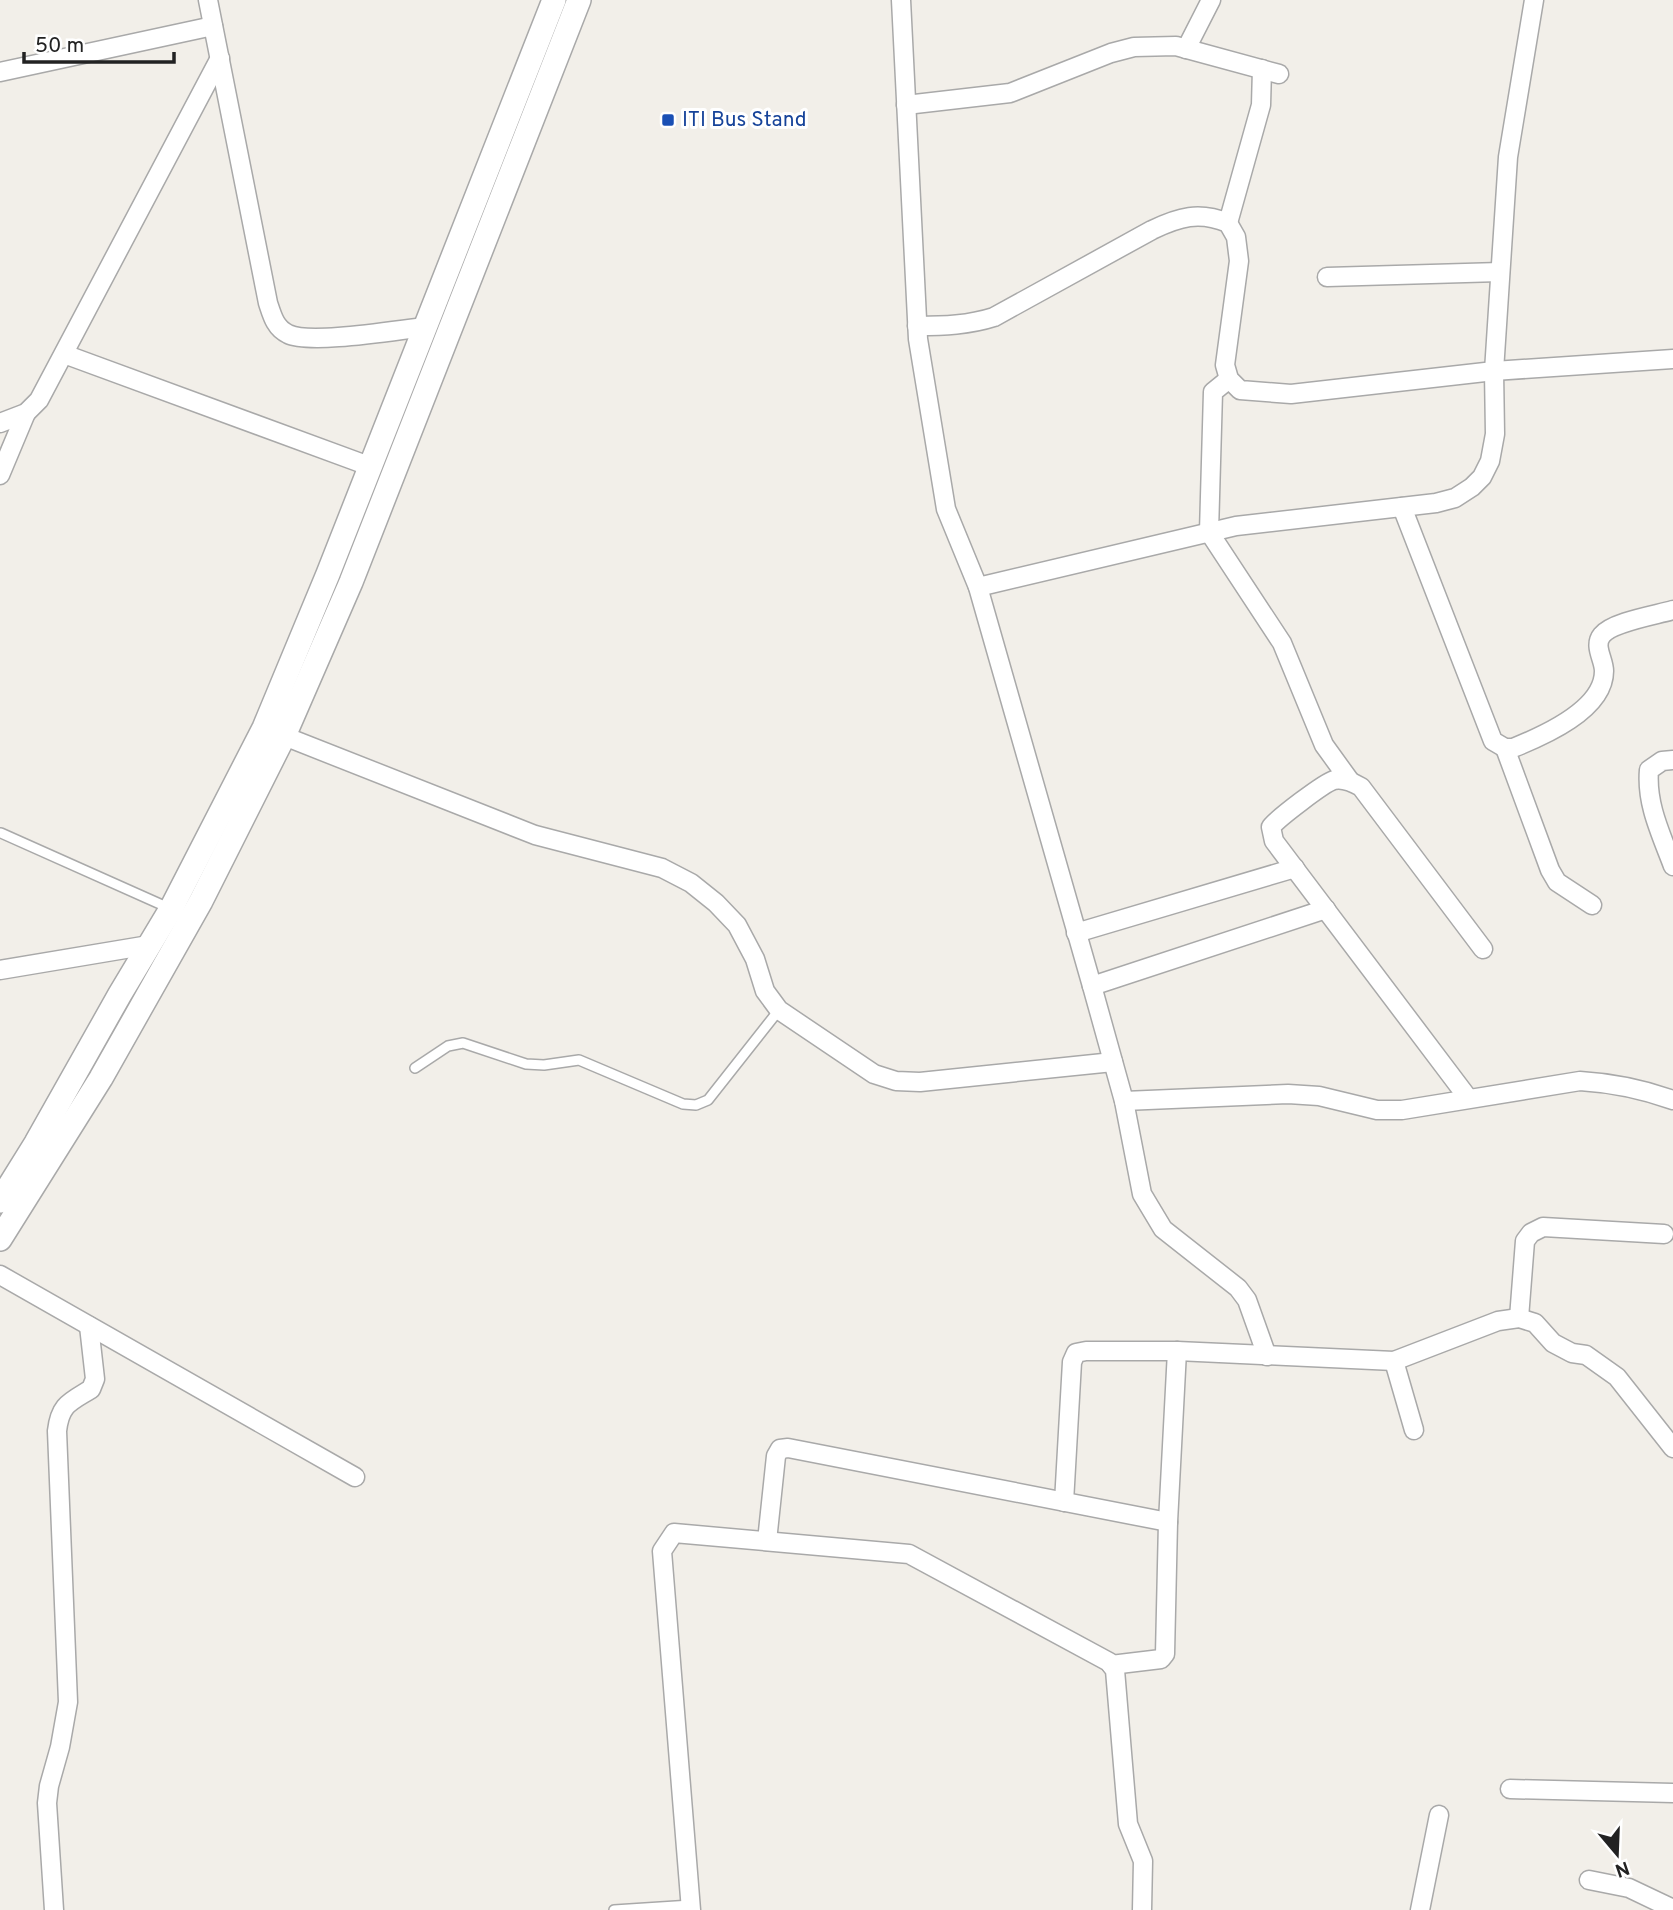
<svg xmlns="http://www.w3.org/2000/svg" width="1673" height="1910" font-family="Overpass,sans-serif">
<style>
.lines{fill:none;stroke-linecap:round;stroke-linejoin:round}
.service-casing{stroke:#a9a9a9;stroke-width:12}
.minor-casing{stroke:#a9a9a9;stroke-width:21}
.tertiary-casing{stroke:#a9a9a9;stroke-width:26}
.service{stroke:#fff;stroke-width:9}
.minor{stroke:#fff;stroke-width:18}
.tertiary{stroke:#fff;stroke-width:23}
.transit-dot{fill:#1a4fb4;stroke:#fff;stroke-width:2.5}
.labels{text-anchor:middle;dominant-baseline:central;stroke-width:6;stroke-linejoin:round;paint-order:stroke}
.transit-label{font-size:21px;fill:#164399;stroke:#fff;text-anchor:start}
</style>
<rect width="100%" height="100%" fill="#f2efe9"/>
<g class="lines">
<g class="service-casing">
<g id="service">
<polyline points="1,833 169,908"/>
<polyline points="415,1068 448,1046 463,1043 526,1064 544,1065 579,1060 683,1104 696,1105 708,1100 779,1010"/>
<polyline points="614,1910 691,1905"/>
</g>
</g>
<g class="minor-casing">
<g id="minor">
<path d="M208,0L268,303C272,315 275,328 288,334C310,345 397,330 425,327"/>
<polyline points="901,0 918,339 946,509 978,587 1092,986 1124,1101 1142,1194 1163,1229 1238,1288 1247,1300 1267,1356"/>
<polyline points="1186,49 1211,0"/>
<polyline points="0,72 213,26"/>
<polyline points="906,105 1010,93 1111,53 1134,47 1176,46 1279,74"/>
<polyline points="1228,223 1261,105 1262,69"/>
<polyline points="1327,277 1500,272"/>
<path d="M917,326C944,326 969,325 994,317L1152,230C1179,217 1199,211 1228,223L1236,237L1239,261L1225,365L1229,379L1240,390L1291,394L1494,371L1673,359"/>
<polyline points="64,354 369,466"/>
<polyline points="1229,379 1213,392 1209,532 1282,643 1324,745 1350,781"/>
<polyline points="0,423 26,413 39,400 220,58"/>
<polyline points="0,475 26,413"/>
<path d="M1402,507L1493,741L1505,748H1513C1543,736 1604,710 1604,671C1604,659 1593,646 1602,635C1612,622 1656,615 1673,610"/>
<polyline points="978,587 1236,526 1436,503 1455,498 1472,487 1482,477 1490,461 1495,434 1494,371 1508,157 1534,0"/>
<polyline points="284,736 535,835 662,868 691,883 716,903 737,925 755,959 765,991 779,1010 874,1074 896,1081 920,1082 1113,1062"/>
<polyline points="1505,748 1550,870 1557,882 1592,905"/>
<path d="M1673,760L1662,761L1649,770C1646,804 1661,834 1673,866"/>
<polyline points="1076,933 1295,868"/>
<polyline points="0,970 149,945"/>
<polyline points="1092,986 1326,909"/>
<path d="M1468,1098L1274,841L1271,827C1278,818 1324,783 1334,780C1343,778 1354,783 1361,787L1483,949"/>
<path d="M1124,1101L1288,1094L1319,1096L1377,1110H1402L1580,1081C1613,1083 1642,1089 1673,1100"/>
<polyline points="0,1275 355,1477"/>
<polyline points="1519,1318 1525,1241 1531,1233 1543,1227 1664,1234"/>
<polyline points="1394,1361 1414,1430"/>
<polyline points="1064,1502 1072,1362 1076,1353 1086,1351 1177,1351 1394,1361 1498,1321 1519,1318 1535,1323 1553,1343 1572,1353 1586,1355 1617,1377 1673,1448"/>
<polyline points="767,1541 776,1456 780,1449 788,1448 1168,1522"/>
<polyline points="1111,1665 1161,1659 1165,1654 1168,1522 1177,1351"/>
<polyline points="1510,1789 1673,1793"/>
<polyline points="1589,1880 1629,1888 1673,1909"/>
<path d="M54,1910L47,1803L49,1786L60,1747L68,1702L57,1431C60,1404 70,1402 91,1389L95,1379L89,1326"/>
<polyline points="691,1910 662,1551 674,1533 909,1554 1109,1662 1115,1670 1128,1824 1143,1861 1142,1910"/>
<polyline points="1420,1910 1439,1815"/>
</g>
</g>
<g class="tertiary-casing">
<g id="tertiary">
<polyline points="0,1201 36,1143 120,994 171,909 264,728 328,574 554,0"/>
<polyline points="0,1239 101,1078 201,901 284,736 351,582 579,0"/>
</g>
</g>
<use href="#service" class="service"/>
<use href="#minor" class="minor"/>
<use href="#tertiary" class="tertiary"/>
</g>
<rect class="transit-dot" x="661" y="113" width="14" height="14" rx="3.5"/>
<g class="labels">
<g class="transit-label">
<text x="682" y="120">ITI Bus Stand</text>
</g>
</g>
<g transform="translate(1617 1854) rotate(161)" stroke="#ffffff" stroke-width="5" paint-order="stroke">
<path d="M0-5L12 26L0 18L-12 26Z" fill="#222222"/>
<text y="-10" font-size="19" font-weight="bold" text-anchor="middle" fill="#222222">N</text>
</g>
<path d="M24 52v10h150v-10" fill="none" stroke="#222222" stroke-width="3.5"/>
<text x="35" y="52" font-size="21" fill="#222222" stroke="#ffffff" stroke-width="5" paint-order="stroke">50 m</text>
</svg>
